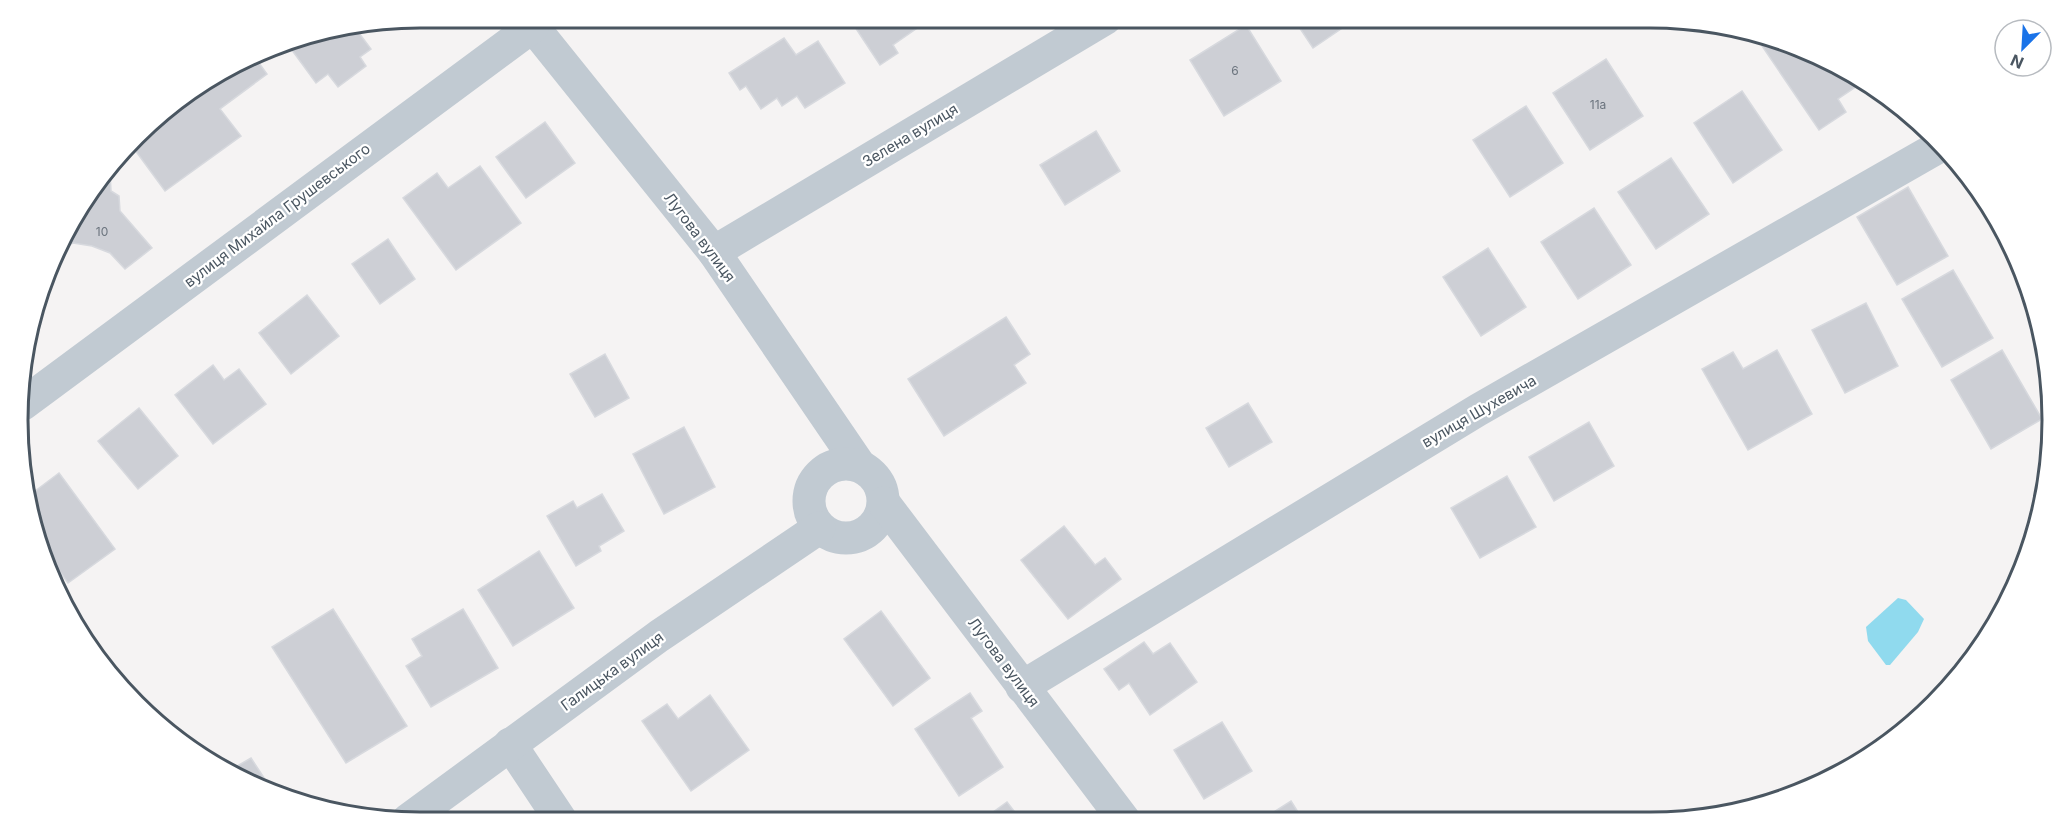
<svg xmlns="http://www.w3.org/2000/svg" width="2071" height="840" font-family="Inter,sans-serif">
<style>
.water{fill:#90daee}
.building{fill:#cdcfd5;stroke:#d7d9de;stroke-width:1.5}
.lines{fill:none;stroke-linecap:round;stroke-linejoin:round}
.minor{stroke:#c1cad2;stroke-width:33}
.labels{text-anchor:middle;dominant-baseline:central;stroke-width:4.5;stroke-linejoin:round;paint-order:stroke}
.number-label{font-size:12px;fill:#6b747e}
.street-label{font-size:15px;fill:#4a5661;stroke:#fff}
.rim{fill:none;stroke:#4a5661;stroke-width:3}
</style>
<rect width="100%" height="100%" fill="#f5f3f3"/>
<polygon class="water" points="1898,598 1906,600 1924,619 1918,632 1890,665 1886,665 1868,641 1866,627"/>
<g class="building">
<polygon points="849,18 920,18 923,24 893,45 898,53 880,65"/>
<polygon points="1293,18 1357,18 1313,48"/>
<polygon points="1246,25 1281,81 1224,116 1190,60"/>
<polygon points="356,29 371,49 360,57 366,66 338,87 328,74 316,83 286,42"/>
<polygon points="784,38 796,55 818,41 845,83 805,108 797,96 782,106 777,98 761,109 746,86 740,90 729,73"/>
<polygon points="1773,38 1852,72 1860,84 1838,99 1846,112 1819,130 1762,46"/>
<polygon points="254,56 267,74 220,109 241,136 165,191 132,146 147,128 167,113 165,110 219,72"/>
<polygon points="1606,59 1643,116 1590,150 1553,93"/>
<polygon points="1742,91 1782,150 1733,183 1694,123"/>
<polygon points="1526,106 1563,163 1510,197 1473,140"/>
<polygon points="545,122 575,163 526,198 496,157"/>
<polygon points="1096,131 1120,171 1065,205 1040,165"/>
<polygon points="1671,158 1709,214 1656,249 1618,192"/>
<polygon points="480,166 521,223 456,270 403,198 437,173 448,188"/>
<polygon points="110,172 111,191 119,196 120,211 152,248 125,269 110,253 92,246 73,243 58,250 72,219"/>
<polygon points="1908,187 1948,256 1897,285 1857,217"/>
<polygon points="1594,208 1631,265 1578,299 1541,242"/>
<polygon points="388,239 415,279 380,304 352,264"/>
<polygon points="1488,248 1526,307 1481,336 1443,277"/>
<polygon points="1953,270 1993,338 1942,367 1902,299"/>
<polygon points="307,295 339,336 291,374 259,333"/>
<polygon points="1866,303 1898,366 1845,393 1812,330"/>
<polygon points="1006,317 1030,354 1014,365 1026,383 944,436 908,379"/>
<polygon points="1777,350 1812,414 1748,450 1702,369 1733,352 1743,369"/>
<polygon points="2002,350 2042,419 1991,449 1951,380"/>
<polygon points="605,354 629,398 595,417 570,374"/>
<polygon points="213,365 224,380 239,369 266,404 213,444 175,395"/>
<polygon points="1248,403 1272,442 1229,467 1206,428"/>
<polygon points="139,408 178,456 138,489 98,441"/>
<polygon points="1589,422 1614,466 1554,501 1529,457"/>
<polygon points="684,427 715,487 664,514 633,454"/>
<polygon points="59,473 115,549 68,583 46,552 26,498"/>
<polygon points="1507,476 1536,527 1480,558 1451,508"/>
<polygon points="602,494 624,531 599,546 601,551 576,566 547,516 573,501 577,508"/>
<polygon points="1064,526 1095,565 1105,558 1121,579 1068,619 1021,560"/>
<polygon points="539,551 574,608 513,646 478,590"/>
<polygon points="333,609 407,726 346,763 272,647"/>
<polygon points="463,609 498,668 431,707 406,666 422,656 412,639"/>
<polygon points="881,611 930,678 893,706 844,639"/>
<polygon points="1144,642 1153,654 1170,643 1197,682 1150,715 1129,683 1119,690 1104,669"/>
<polygon points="970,693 982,711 971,718 1003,767 959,796 915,729"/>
<polygon points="710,695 749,750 691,791 642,721 667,704 678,719"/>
<polygon points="1222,722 1252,771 1204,799 1174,750"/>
<polygon points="251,758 272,790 232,769"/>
<polygon points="1291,801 1303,820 1261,820"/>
<polygon points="1007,802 1021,820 982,820"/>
</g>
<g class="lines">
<g class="minor">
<polyline points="526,18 714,252 860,466"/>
<polyline points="714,252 1106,18"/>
<polyline points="23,404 532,27"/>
<circle cx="846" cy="501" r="37"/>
<polyline points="884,503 1124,820"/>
<polyline points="1022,687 1478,410 1942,145"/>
<polyline points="510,744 562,822"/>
<polyline points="408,820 659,636 819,528"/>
</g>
</g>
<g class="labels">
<g class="number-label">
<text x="1235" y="70">6</text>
<text x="1598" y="104">11а</text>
<text x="102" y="231">10</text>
</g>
<g class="street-label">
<text transform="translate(910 135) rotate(-31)">Зелена вулиця</text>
<text transform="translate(277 215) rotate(-37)">вулиця Михайла Грушевського</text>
<text transform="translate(700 237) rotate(53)">Лугова вулиця</text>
<text transform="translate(1479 411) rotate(-30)">вулиця Шухевича</text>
<text transform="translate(1004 662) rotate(53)">Лугова вулиця</text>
<text transform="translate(612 671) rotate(-36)">Галицька вулиця</text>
</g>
</g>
<path d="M0 0H2071V840H0ZM420 28H1650A392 392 0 0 1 2042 420V420A392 392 0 0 1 1650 812H420A392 392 0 0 1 28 420V420A392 392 0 0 1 420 28Z" fill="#fff" fill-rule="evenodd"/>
<path class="rim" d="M420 28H1650A392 392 0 0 1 2042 420V420A392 392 0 0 1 1650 812H420A392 392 0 0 1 28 420V420A392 392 0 0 1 420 28Z"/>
<g transform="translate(2023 48) rotate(204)"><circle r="28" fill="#ffffff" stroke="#b7bbc0" stroke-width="1.5"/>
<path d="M0-4.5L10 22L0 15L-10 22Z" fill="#1a73e8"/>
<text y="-9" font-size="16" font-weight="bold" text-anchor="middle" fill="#4a5661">N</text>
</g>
</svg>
